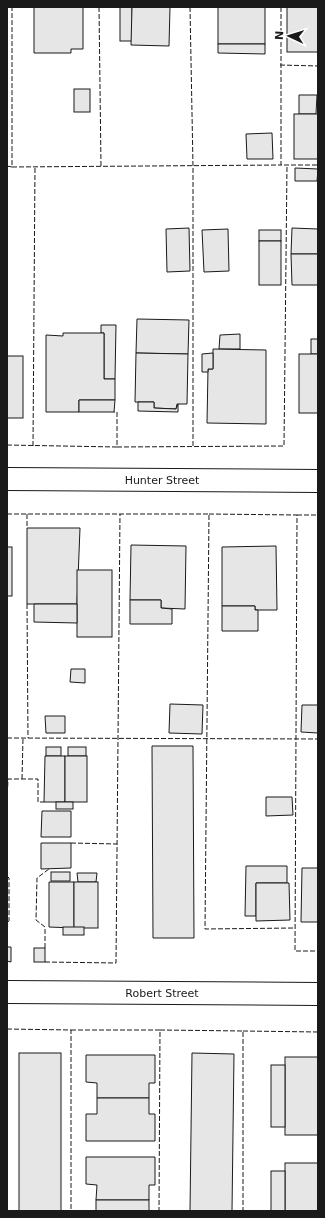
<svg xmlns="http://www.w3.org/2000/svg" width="325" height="1218" font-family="'DejaVu Sans',sans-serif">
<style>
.building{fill:#e6e6e6;stroke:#1a1a1a}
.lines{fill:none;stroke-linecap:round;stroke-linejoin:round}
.minor-casing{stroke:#1a1a1a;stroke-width:24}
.minor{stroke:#fff;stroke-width:22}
.fence{stroke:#1a1a1a;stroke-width:1;stroke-dasharray:5 2;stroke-linecap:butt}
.labels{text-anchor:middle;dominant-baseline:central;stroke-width:3;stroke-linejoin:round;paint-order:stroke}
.street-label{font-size:11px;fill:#1a1a1a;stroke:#fff}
</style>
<rect width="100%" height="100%" fill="#fff"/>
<g class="building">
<polygon points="34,7 83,7 83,49 71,49 71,53 34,53"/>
<rect x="120" y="7" width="12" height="34"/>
<polygon points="132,7 170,7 169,46 131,45"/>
<rect x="218" y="7" width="47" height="37"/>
<rect x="287" y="7" width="31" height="45"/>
<polygon points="218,44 265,44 265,54 218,53"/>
<rect x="74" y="89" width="16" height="23"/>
<polygon points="299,95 317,95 316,114 299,114"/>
<rect x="294" y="114" width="24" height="45"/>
<polygon points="272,133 273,159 247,159 246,134"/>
<polygon points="295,168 318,169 317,181 295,181"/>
<polygon points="189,228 190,271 167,272 166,229"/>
<polygon points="292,228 318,229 318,254 291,254"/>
<polygon points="228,229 229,271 204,272 202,230"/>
<rect x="259" y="230" width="22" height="11"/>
<rect x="259" y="241" width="22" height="44"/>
<polygon points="291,254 318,254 318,285 292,285"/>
<polygon points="137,319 189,320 188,354 136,353"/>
<polygon points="101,325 116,325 115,379 104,379 104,333 101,333"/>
<polygon points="63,333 104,333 104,379 115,379 115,400 79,400 79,412 46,412 46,335 63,336"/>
<polygon points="240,334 240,349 219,349 220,335"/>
<rect x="311" y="339" width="7" height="15"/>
<polygon points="213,349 266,350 266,424 207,423 208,369 213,369"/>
<polygon points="136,353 188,354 187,404 177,404 176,409 154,408 154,402 135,402"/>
<polygon points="213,353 213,369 208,369 208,372 202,372 202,354"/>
<rect x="299" y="354" width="19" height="59"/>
<rect x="7" y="356" width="16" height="62"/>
<polygon points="79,400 115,400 114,412 79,412"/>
<polygon points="138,402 154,402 154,408 176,409 178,404 178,412 138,411"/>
<polygon points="27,528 80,528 77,604 27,604"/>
<polygon points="131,545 186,546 185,609 161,608 161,600 130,600"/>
<polygon points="276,546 277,610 255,610 255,606 222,606 222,547"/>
<rect x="7" y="547" width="5" height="49"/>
<rect x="77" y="570" width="35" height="67"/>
<polygon points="130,600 161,600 161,608 172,609 172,624 130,624"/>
<polygon points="34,604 77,604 77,623 34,622"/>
<polygon points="222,606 255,606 255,610 258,610 258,631 222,631"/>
<polygon points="71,669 85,669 85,683 70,682"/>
<polygon points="170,704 203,705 202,734 169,733"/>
<polygon points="302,705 318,705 318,733 301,732"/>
<polygon points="45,716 65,716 65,733 46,733"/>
<polygon points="152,746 193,746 194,938 153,938"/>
<rect x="46" y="747" width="15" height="9"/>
<rect x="68" y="747" width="18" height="9"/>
<polygon points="45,756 65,756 65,802 44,802"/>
<rect x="65" y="756" width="22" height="46"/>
<polygon points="266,797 292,797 293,815 266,816"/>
<rect x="56" y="802" width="17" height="7"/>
<polygon points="42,811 71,811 71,837 41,837"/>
<polygon points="41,843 71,843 71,868 41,869"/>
<polygon points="246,866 287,866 287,883 256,883 256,916 245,916"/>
<polygon points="302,868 318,868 318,922 301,922"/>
<rect x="51" y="872" width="19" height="9"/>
<polygon points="77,873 97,873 96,882 78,882"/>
<polygon points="49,882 74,882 74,928 49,927"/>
<rect x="74" y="882" width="24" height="46"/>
<polygon points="256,883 289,883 290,920 256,921"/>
<rect x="63" y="927" width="21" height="8"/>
<polygon points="7,947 11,947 11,962 7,961"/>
<rect x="34" y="948" width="11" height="14"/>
<rect x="19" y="1053" width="42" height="158"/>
<polygon points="192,1053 234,1054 232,1211 190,1211"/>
<polygon points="86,1055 155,1055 155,1083 149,1083 149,1098 97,1098 97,1083 86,1082"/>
<rect x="285" y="1057" width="33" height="78"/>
<rect x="271" y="1065" width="14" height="62"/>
<polygon points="97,1098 149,1098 149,1114 155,1114 155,1141 86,1141 86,1114 97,1114"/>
<polygon points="86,1157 155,1157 155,1185 149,1185 149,1200 96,1200 97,1185 86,1184"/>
<rect x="285" y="1163" width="33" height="48"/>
<rect x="271" y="1171" width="14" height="40"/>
<rect x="96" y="1200" width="53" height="11"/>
</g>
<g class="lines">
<g class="minor-casing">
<g id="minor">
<polyline points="7,479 318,481"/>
<polyline points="7,992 318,994"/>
</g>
</g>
<use href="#minor" class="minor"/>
<g class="fence">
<polyline points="99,7 101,166"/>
<polyline points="190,7 193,166 193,447"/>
<polyline points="281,7 281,165 318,165"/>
<polyline points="280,65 318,66"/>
<polyline points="7,166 12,167 12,7"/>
<polyline points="12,167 281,165"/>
<polyline points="7,445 117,447 117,412 114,412"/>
<polyline points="33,446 35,166"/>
<polyline points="117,447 284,446 287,165"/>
<polyline points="7,514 209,514 205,929 295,928"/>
<polyline points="27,514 27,528"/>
<polyline points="209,514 297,515 295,951 318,951"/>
<polyline points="297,515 318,515"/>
<polyline points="27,604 28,738"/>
<polyline points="7,738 318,739"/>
<polyline points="22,779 23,738"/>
<polyline points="7,801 8,779 38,779 38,802 44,802"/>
<polyline points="71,843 117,844"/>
<polyline points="7,876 9,878 9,921 7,923"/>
<polyline points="45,948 45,927 36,920 37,878 49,869"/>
<polyline points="45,962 116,963 120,514"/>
<polyline points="7,1029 71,1030 71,1211"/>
<polyline points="71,1030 160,1030 159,1211"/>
<polyline points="160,1030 243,1031 243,1211"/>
<polyline points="243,1031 318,1032"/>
</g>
</g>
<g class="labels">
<g class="street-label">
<text x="162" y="480">Hunter Street</text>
<text x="162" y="993">Robert Street</text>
</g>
</g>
<rect width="325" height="1218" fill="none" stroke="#1a1a1a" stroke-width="16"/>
<g transform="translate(289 36) rotate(274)" stroke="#ffffff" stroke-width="3" paint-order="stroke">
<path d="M0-3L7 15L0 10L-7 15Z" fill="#1a1a1a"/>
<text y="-6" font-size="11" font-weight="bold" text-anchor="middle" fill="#1a1a1a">N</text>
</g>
</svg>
